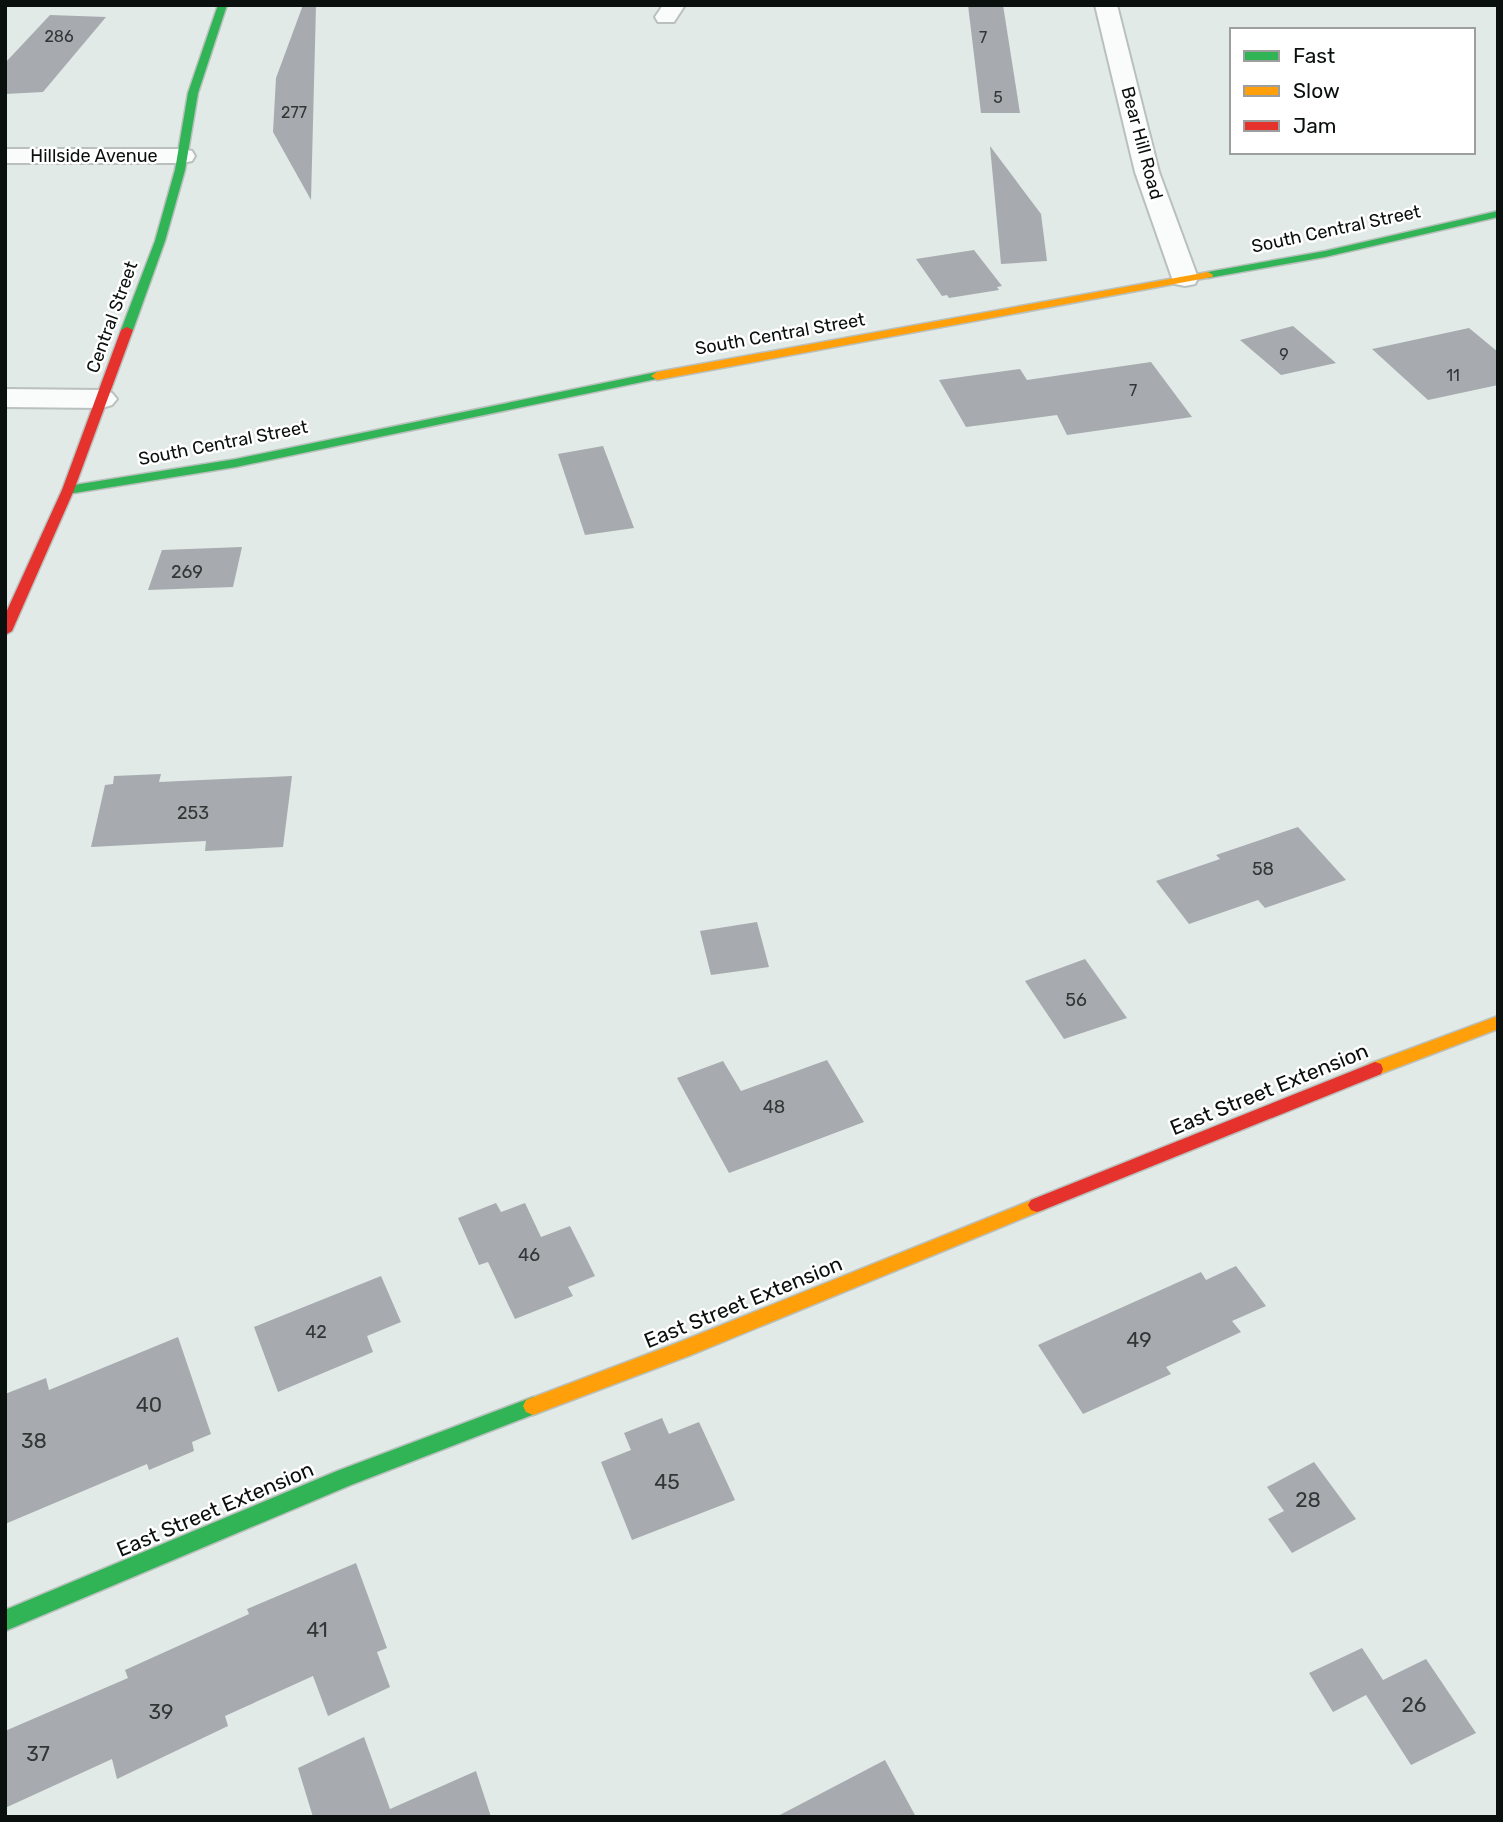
<svg xmlns="http://www.w3.org/2000/svg" width="1503" height="1822" font-family="Rubik,sans-serif">
<style>
.building{fill:#a7aaaf}
.lines{fill:none;stroke-linecap:round;stroke-linejoin:round}
.street-casing{stroke:#b9c0bd;stroke-width:4}
.fast-casing{stroke:#b9c0bd;stroke-width:3}
.slow-casing{stroke:#b9c0bd;stroke-width:3}
.jam-casing{stroke:#b9c0bd;stroke-width:3}
.street{fill:#fafcfb;fill-rule:evenodd}
.fast{fill:#30b455;fill-rule:evenodd}
.slow{fill:#ff9f0a;fill-rule:evenodd}
.jam{fill:#e5322d;fill-rule:evenodd}
.labels{text-anchor:middle;dominant-baseline:central;stroke-width:5;stroke-linejoin:round;paint-order:stroke}
.far-number-label{font-size:16px;fill:#313636}
.far-street-label{font-size:18px;fill:#0a100d;stroke:#fff}
.number-label{font-size:18px;fill:#313636}
.street-label{font-size:21px;fill:#0a100d;stroke:#fff}
.near-number-label{font-size:21px;fill:#313636}
</style>
<rect width="100%" height="100%" fill="#e1eae6"/>
<g class="building">
<polygon points="303,5 316,5 311,200 273,132 276,78"/>
<polygon points="968,5 1003,5 1020,113 981,113"/>
<polygon points="50,15 106,17 43,92 5,94 5,63"/>
<polygon points="990,146 1041,214 1047,261 1001,264"/>
<polygon points="974,250 1002,286 997,287 999,290 949,298 947,295 942,296 916,259"/>
<polygon points="1293,326 1336,363 1281,375 1240,340"/>
<polygon points="1469,328 1498,352 1498,385 1428,400 1372,349"/>
<polygon points="1151,362 1192,417 1067,435 1057,415 966,427 939,380 1020,369 1027,380"/>
<polygon points="603,446 634,528 585,535 558,454"/>
<polygon points="242,547 233,587 148,590 162,550"/>
<polygon points="161,774 159,782 292,776 283,847 205,851 206,841 91,847 105,785 113,784 114,776"/>
<polygon points="1298,827 1346,880 1265,908 1258,900 1189,924 1156,881 1220,859 1216,855"/>
<polygon points="757,922 769,967 711,975 700,931"/>
<polygon points="1085,959 1127,1018 1064,1039 1025,981"/>
<polygon points="827,1060 864,1122 729,1173 677,1078 723,1061 741,1091"/>
<polygon points="496,1203 501,1212 525,1203 541,1237 570,1226 595,1276 568,1287 573,1296 515,1319 488,1262 479,1265 458,1218"/>
<polygon points="1236,1266 1266,1306 1232,1321 1241,1332 1166,1367 1171,1374 1083,1414 1038,1345 1201,1272 1206,1280"/>
<polygon points="381,1276 401,1322 367,1336 373,1352 278,1392 254,1327"/>
<polygon points="178,1337 211,1434 192,1442 194,1451 149,1470 147,1464 5,1524 5,1394 46,1378 49,1390"/>
<polygon points="662,1418 669,1434 699,1422 735,1500 632,1540 601,1462 631,1450 624,1433"/>
<polygon points="1314,1462 1356,1519 1292,1553 1268,1519 1284,1511 1267,1487"/>
<polygon points="356,1563 387,1648 377,1652 390,1687 328,1716 313,1676 225,1716 228,1726 117,1779 112,1759 5,1808 5,1731 128,1678 125,1670 249,1614 247,1609"/>
<polygon points="1362,1648 1383,1680 1426,1659 1476,1733 1411,1765 1366,1695 1333,1712 1309,1673"/>
<polygon points="364,1737 390,1809 476,1771 491,1817 313,1817 298,1768"/>
<polygon points="885,1760 916,1817 776,1817"/>
</g>
<g class="lines">
<g class="street-casing">
<g id="street">
<polygon points="663,5 685,5 674,22 658,22 655,17"/>
<polygon points="1095,5 1117,5 1159,172 1198,278 1195,284 1185,286 1175,284 1172,278 1135,172"/>
<polygon points="5,149 183,149 192,151 195,156 192,161 183,163 5,163"/>
<polygon points="5,389 102,390 112,393 117,399 112,405 102,408 5,407"/>
</g>
</g>
<g class="fast-casing">
<g id="fast">
<polygon points="218,5 227,5 198,93 185,170 165,241 133,330 123,332 121,330 155,241 175,170 188,93"/>
<polygon points="1498,211 1498,217 1325,257 1208,278 1203,275 1208,272 1325,251"/>
<polygon points="657,372 661,374 661,378 236,467 68,494 62,490 68,486 236,459"/>
<polygon points="533,1397 540,1400 543,1406 540,1412 351,1485 5,1631 5,1610 337,1471"/>
</g>
</g>
<g class="slow-casing">
<g id="slow">
<polygon points="1208,272 1213,275 1212,277 657,380 651,376 657,372"/>
<polygon points="1498,1016 1498,1029 1375,1076 1369,1074 1367,1069 1369,1064"/>
<polygon points="1037,1198 1043,1200 1046,1205 1043,1210 691,1355 533,1415 526,1412 523,1406 526,1400 677,1343"/>
</g>
</g>
<g class="jam-casing">
<g id="jam">
<polygon points="127,327 133,330 74,490 12,631 5,635 5,615 62,490 121,330"/>
<polygon points="1375,1062 1381,1064 1383,1069 1381,1074 1043,1210 1037,1212 1031,1210 1028,1205 1031,1200"/>
</g>
</g>
<use href="#street" class="street"/>
<use href="#fast" class="fast"/>
<use href="#slow" class="slow"/>
<use href="#jam" class="jam"/>
</g>
<g class="labels">
<g class="far-number-label">
<text x="59" y="36">286</text>
<text x="983" y="37">7</text>
<text x="998" y="97">5</text>
<text x="294" y="112">277</text>
<text x="1284" y="354">9</text>
<text x="1453" y="375">11</text>
<text x="1133" y="390">7</text>
</g>
<g class="far-street-label">
<text transform="translate(1142 143) rotate(75)">Bear Hill Road</text>
<text x="94" y="156">Hillside Avenue</text>
<text transform="translate(1336 229) rotate(-12)">South Central Street</text>
<text transform="translate(112 317) rotate(-70)">Central Street</text>
<text transform="translate(780 334) rotate(-10)">South Central Street</text>
<text transform="translate(223 443) rotate(-11)">South Central Street</text>
</g>
<g class="number-label">
<text x="187" y="572">269</text>
<text x="193" y="813">253</text>
<text x="1263" y="869">58</text>
<text x="1076" y="1000">56</text>
<text x="774" y="1107">48</text>
<text x="529" y="1255">46</text>
<text x="316" y="1332">42</text>
</g>
<g class="street-label">
<text transform="translate(1269 1089) rotate(-22)">East Street Extension</text>
<text transform="translate(743 1302) rotate(-22)">East Street Extension</text>
<text transform="translate(215 1509) rotate(-23)">East Street Extension</text>
</g>
<g class="near-number-label">
<text x="1139" y="1339">49</text>
<text x="149" y="1404">40</text>
<text x="34" y="1440">38</text>
<text x="667" y="1481">45</text>
<text x="1308" y="1499">28</text>
<text x="317" y="1629">41</text>
<text x="1414" y="1704">26</text>
<text x="161" y="1711">39</text>
<text x="38" y="1753">37</text>
</g>
</g>
<rect width="1503" height="1822" fill="none" stroke="#0a100d" stroke-width="14"/>
<rect x="1230" y="28" width="245" height="126" fill="#ffffff" stroke="#9d9f9e" stroke-width="2"/>
<rect x="1244" y="51" width="35" height="10" fill="#30b455" stroke="#9d9f9e" stroke-width="2"/>
<text x="1293" y="63" font-size="21" fill="#0a100d">Fast</text>
<rect x="1244" y="86" width="35" height="10" fill="#ff9f0a" stroke="#9d9f9e" stroke-width="2"/>
<text x="1293" y="98" font-size="21" fill="#0a100d">Slow</text>
<rect x="1244" y="121" width="35" height="10" fill="#e5322d" stroke="#9d9f9e" stroke-width="2"/>
<text x="1293" y="133" font-size="21" fill="#0a100d">Jam</text>
</svg>
